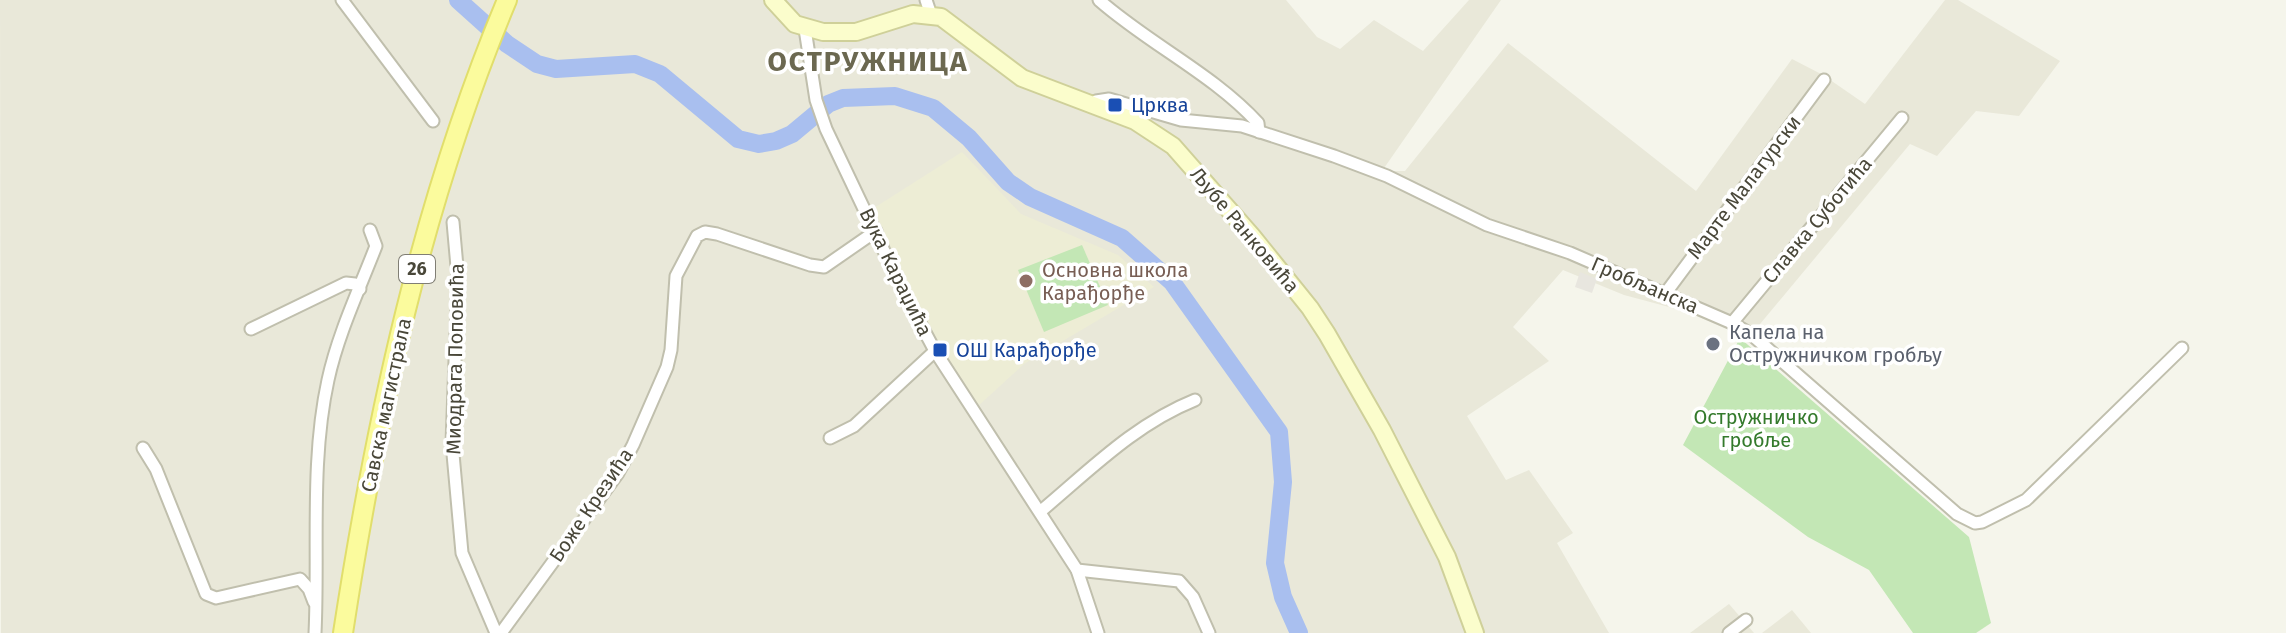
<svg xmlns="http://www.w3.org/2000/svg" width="2286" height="633" font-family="'Fira Sans',sans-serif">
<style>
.residential{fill:#e9e8d9}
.industrial{fill:#e8e6df}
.education{fill:#ededd5}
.green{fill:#c3e7b5}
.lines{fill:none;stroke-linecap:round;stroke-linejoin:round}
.river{stroke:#a9bfef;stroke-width:18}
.street-casing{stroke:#c0bfad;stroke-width:15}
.secondary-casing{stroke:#cfd099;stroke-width:20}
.primary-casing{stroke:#e1de6c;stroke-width:22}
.street{stroke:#fff;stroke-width:11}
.secondary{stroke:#fbfdcc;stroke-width:16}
.primary{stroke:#fbfb9d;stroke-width:18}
.transit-dot{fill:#1a4fb4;stroke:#fff;stroke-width:3}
.education-dot{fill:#8d6e63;stroke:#fff;stroke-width:3}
.worship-dot{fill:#6b7280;stroke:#fff;stroke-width:3}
.labels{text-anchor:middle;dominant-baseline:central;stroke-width:7;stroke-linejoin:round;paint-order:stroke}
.shield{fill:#fff;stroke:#807e74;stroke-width:2}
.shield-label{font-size:18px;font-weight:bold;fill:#494739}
.transit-label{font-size:20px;fill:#164399;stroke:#fff;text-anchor:start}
.street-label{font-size:20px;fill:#494739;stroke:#fff}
.education-label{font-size:20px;fill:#785e54;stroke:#fff;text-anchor:start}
.worship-label{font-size:20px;fill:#5b616d;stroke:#fff;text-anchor:start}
.park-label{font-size:20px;fill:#347a2c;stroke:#fff}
.district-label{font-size:28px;font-weight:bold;letter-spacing:2px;fill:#6b6850;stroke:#fff}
</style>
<rect width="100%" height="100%" fill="#f5f5eb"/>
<g class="residential">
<polygon points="0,0 1286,0 1317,37 1340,49 1374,20 1423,51 1469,0 1501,0 1382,171 1405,171 1508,43 1696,191 1792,59 1823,75 1865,104 1945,0 1958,0 2060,61 2019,116 1976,111 1937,156 1910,144 1750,336 1714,319 1624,295 1563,270 1513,327 1549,361 1467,416 1506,480 1529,470 1573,533 1557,543 1609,633 1,633"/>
<polygon points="1729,604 1754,633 1690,633"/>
<polygon points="1792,610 1811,633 1762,633"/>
</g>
<polygon class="industrial" points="1580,272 1597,279 1592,293 1575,287"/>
<polygon class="education" points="962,152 1021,214 1118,255 1154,287 1024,364 977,407 930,331 902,275 874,208"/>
<g class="green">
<polygon points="1082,245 1108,305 1044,332 1018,270"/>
<polygon points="1740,338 1969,537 1991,623 1976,633 1913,633 1869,570 1808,537 1683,445"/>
</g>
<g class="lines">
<polyline class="river" points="458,0 507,44 537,64 556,69 635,64 660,74 738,139 759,144 776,141 792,134 828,104 843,98 895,96 933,108 969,138 1008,182 1030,197 1122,238 1172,282 1279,432 1283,482 1275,563 1283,597 1299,633"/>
<g class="street-casing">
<g id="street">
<polyline points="342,0 433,121"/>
<polyline points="926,0 931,15"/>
<path d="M1099,0C1149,44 1213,74 1258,123L1259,132"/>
<polyline points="805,29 816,100 826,129 904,293 935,351 1077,570 1098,633"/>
<polyline points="1093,105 1096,101 1109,99 1181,120 1242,126 1334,156 1387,176 1487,225 1570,253 1732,323 1752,335 1957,514 1975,523 1982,522 2026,500 2182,348"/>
<polyline points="453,222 458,278 452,443 462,553 496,633"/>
<polyline points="1665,294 1824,80"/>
<polyline points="1732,323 1902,118"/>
<polyline points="251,329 346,283 355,284 360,289"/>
<polyline points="830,438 854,426 935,351"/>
<polyline points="143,448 156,469 206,594 216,598 300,579 309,589 314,602"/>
<path d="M1041,511C1090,470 1135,424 1195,400"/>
<polyline points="1077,570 1179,581 1193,597 1209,633"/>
<path d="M315,633C319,550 310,462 328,380C338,334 359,290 376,246L370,230"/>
<polyline points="501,633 618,473 633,445 667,367 671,350 676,276 697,236 705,232 717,234 810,265 824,267 876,231"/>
<polyline points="1729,633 1746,620"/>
</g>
</g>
<g class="secondary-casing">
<polyline id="secondary" points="773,0 795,24 823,32 856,32 913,14 941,17 1022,78 1135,121 1173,146 1252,236 1310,308 1327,334 1382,430 1447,557 1475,633"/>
</g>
<g class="primary-casing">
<path id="primary" d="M343,633C376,418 422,202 507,0"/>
</g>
<use href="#street" class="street"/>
<use href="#secondary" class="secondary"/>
<use href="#primary" class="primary"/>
</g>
<g class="transit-dot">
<rect x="1107" y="97" width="16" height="16" rx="4"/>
<rect x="932" y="342" width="16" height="16" rx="4"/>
</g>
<circle class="education-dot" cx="1026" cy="281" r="8"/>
<circle class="worship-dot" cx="1713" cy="344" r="8"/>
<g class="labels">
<rect class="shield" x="399" y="255" width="36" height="28" rx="6"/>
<g class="shield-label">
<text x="417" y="269">26</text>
</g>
<g class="transit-label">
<text x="1131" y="105">Црква</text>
<text x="956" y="350">ОШ Карађорђе</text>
</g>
<g class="street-label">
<text transform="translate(1744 187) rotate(-53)">Марте Малагурски</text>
<text transform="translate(1817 220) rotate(-50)">Славка Суботића</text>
<text transform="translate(1245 230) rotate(50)">Љубе Ранковића</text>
<text transform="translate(896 272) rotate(64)">Вука Караџића</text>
<text transform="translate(1645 285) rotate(23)">Гробљанска</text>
<text transform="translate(455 359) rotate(-89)">Миодрага Поповића</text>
<text transform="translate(386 405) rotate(-78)">Савска магистрала</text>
<text transform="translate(591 505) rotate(-56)">Боже Крезића</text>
</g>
<g class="education-label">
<text x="1042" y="270">Основна школа<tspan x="1042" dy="23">Карађорђе</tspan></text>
</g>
<g class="worship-label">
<text x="1729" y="332">Капела на<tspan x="1729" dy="23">Остружничком гробљу</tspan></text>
</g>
<g class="park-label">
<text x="1756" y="417">Остружничко<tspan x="1756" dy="23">гробље</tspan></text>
</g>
<g class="district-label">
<text x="868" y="61">ОСТРУЖНИЦА</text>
</g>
</g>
</svg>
